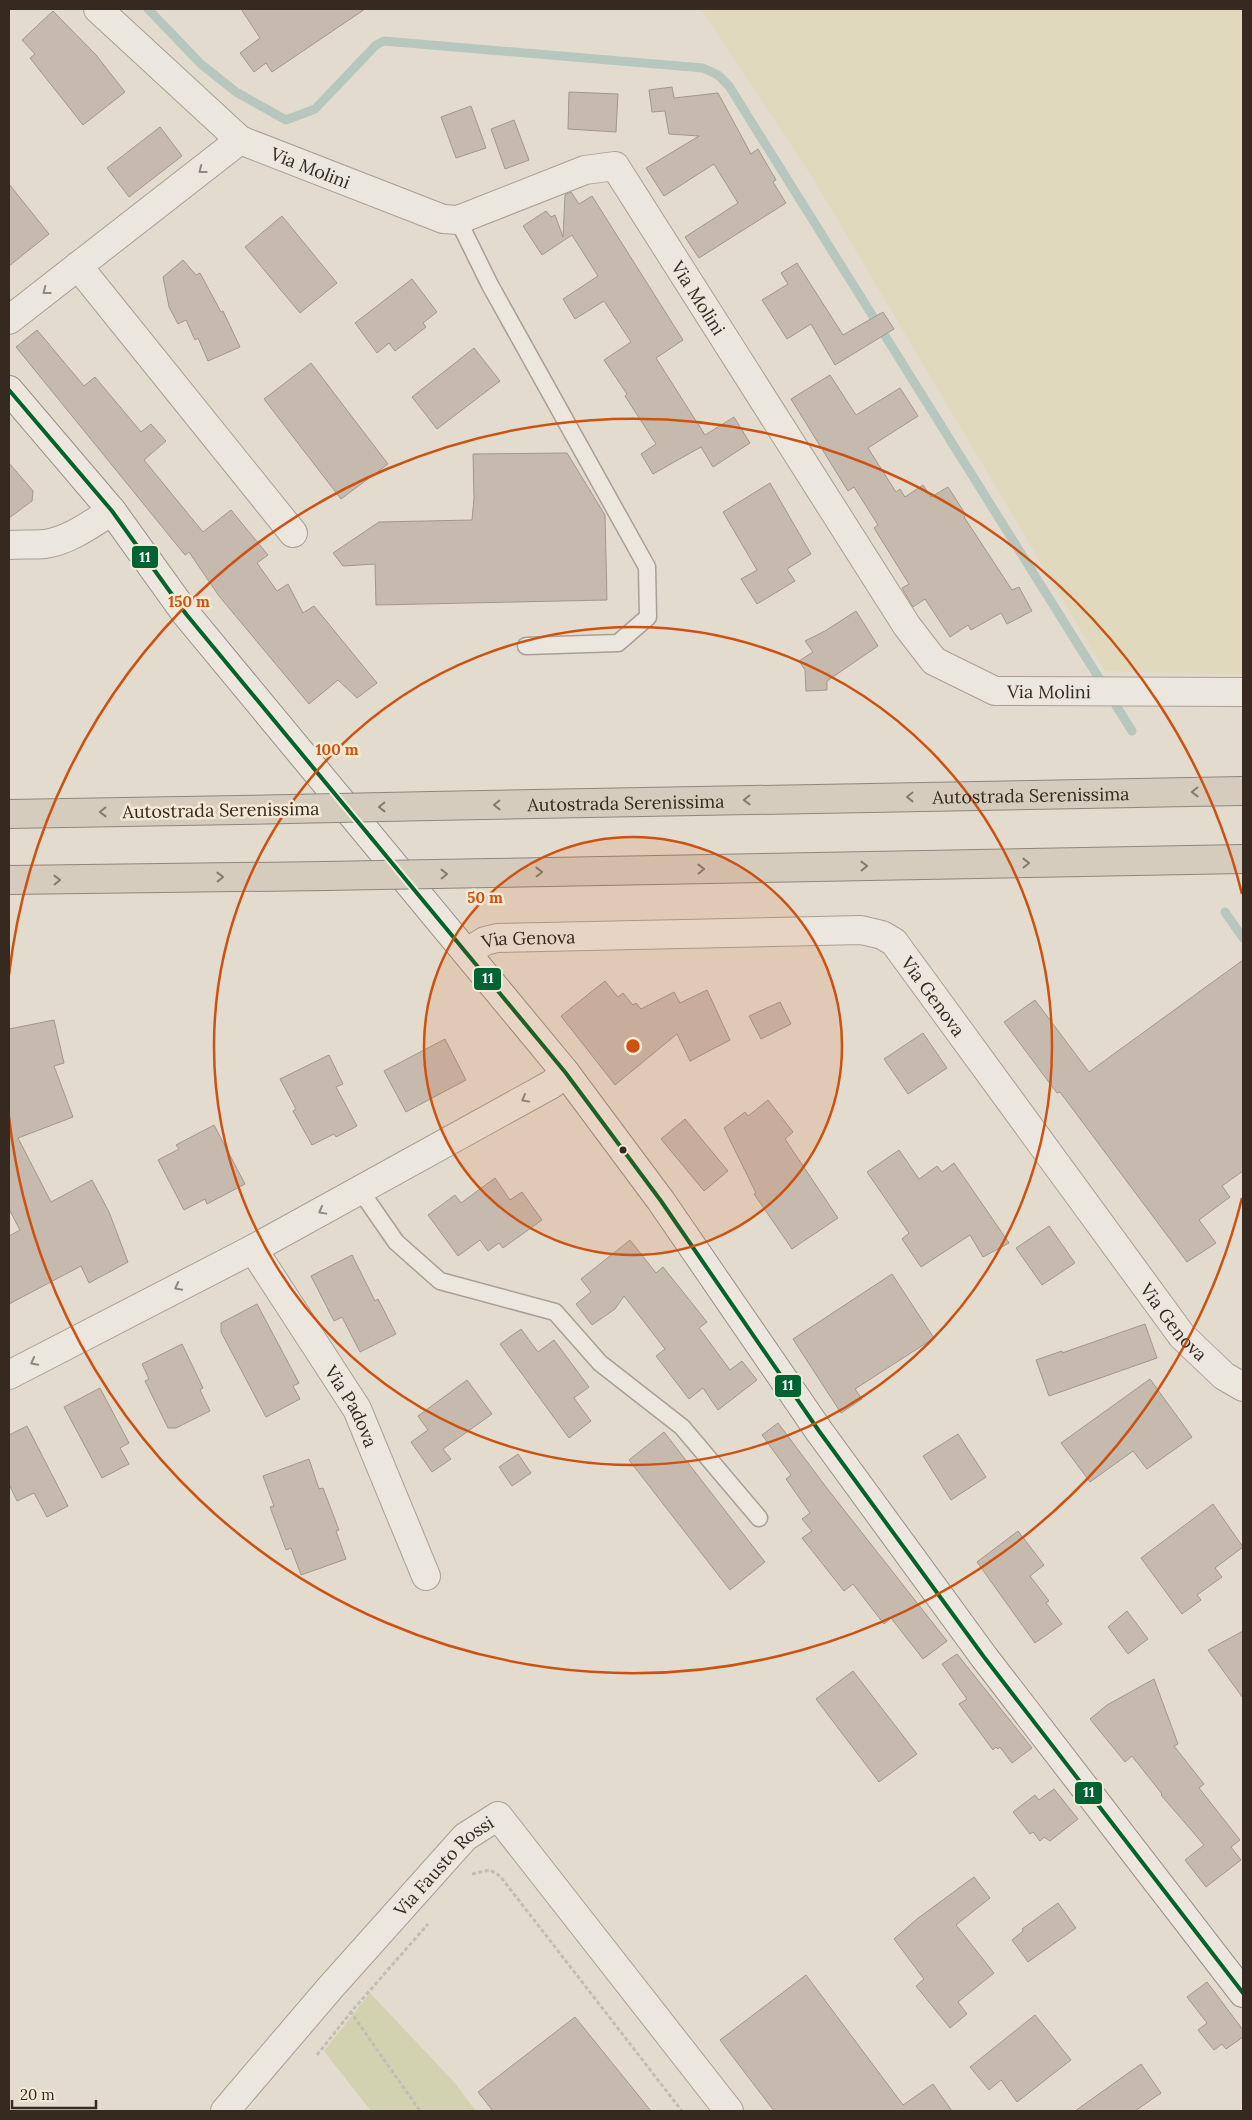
<svg xmlns="http://www.w3.org/2000/svg" width="1252" height="2120" font-family="Lora,serif">
<style>
.farmland{fill:#e1d9be}
.green{fill:#d2d1b0}
.lines{fill:none;stroke-linecap:round;stroke-linejoin:round}
.stream{stroke:#b8c7bd;stroke-width:9}
.building{fill:#c6baae;stroke:#a3978c}
.lane-casing{stroke:#a8a096;stroke-width:19}
.street-casing{stroke:#a8a096;stroke-width:30}
.secondary-casing{stroke:#989086;stroke-width:30}
.highway-casing{stroke:#8e867d;stroke-width:30}
.path{stroke:#c4bdb5;stroke-width:3;stroke-dasharray:4 2.5;stroke-linecap:butt}
.lane{stroke:#ebe6de;stroke-width:16}
.street{stroke:#ebe6de;stroke-width:28}
.secondary{stroke:#ebe6de;stroke-width:28}
.highway{stroke:#d5ccbe;stroke-width:28}
.highway-bridge-casing{stroke:#8e867d;stroke-width:30;stroke-linecap:butt}
.highway-bridge{stroke:#d5ccbe;stroke-width:28}
.bus-1-casing{stroke:#f3e9d4;stroke-width:8}
.bus-1{stroke:#006332;stroke-width:4}
.oneway{stroke:#90887e}
.oneway2{stroke:#867a6e}
.ring{fill:none;stroke:#cd520f;stroke-width:2.5}
.bus-dot{fill:#36291f;stroke:#f3e9d4;stroke-width:2}
.labels{text-anchor:middle;dominant-baseline:central;stroke-width:5;stroke-linejoin:round;paint-order:stroke}
.street-label{font-size:18px;fill:#36291f;stroke:#f3e9d4}
.centre{fill:#cd520f;stroke:#f3e9d4;stroke-width:2.5}
.ring-label{font-size:15px;text-anchor:middle;font-weight:bold;fill:#cd520f;stroke:#f3e9d4;stroke-width:5;stroke-linejoin:round;paint-order:stroke}
.line-badge{stroke:#f3e9d4;stroke-width:2}
.badge-label{font-size:14px;text-anchor:middle;font-weight:bold;fill:#fff}
</style>
<rect width="100%" height="100%" fill="#e3dbcd"/>
<polygon class="farmland" points="701,9 1243,9 1243,675 1105,671 812,177"/>
<polygon class="green" points="370,1993 454,2082 476,2111 371,2111 324,2051"/>
<g class="lines">
<g class="stream">
<polyline points="148,9 201,64 236,92 286,120 315,109 376,45 384,41 703,68 718,75 729,86 1132,731"/>
<polyline points="1225,912 1243,938"/>
</g>
</g>
<g class="building">
<polygon points="241,9 365,9 272,72 266,63 254,72 240,53 260,38"/>
<polygon points="53,11 96,55 125,92 83,125 30,58 35,54 22,40"/>
<polygon points="672,87 674,98 718,93 751,154 758,149 776,180 773,182 786,203 699,258 685,237 738,203 714,164 664,196 646,168 699,136 669,134 665,111 652,112 649,90"/>
<polygon points="569,92 618,94 616,132 568,129"/>
<polygon points="471,106 486,148 456,158 441,117"/>
<polygon points="514,120 529,160 505,169 491,129"/>
<polygon points="160,127 182,156 129,197 107,168"/>
<polygon points="9,184 49,234 9,266"/>
<polygon points="571,192 579,204 592,196 683,340 656,358 705,435 734,417 750,443 713,467 701,447 653,474 641,454 656,444 625,396 627,394 604,360 631,342 604,301 575,319 563,299 598,276 572,235 542,255 523,226 546,211 551,217 555,215 563,237 565,195"/>
<polygon points="282,216 337,283 300,313 245,247"/>
<polygon points="183,260 196,275 200,273 221,312 223,311 240,347 208,361 198,338 195,340 186,320 178,324 169,307 163,277"/>
<polygon points="797,263 843,335 883,312 894,329 835,365 811,324 787,339 762,300 788,284 781,273"/>
<polygon points="412,279 437,312 423,323 426,327 395,351 389,343 377,353 355,323"/>
<polygon points="37,330 84,386 95,377 141,432 151,424 166,441 144,460 203,532 231,510 268,555 257,563 277,591 288,584 303,613 314,606 377,683 357,698 338,680 309,704 219,596 189,552 185,555 16,347"/>
<polygon points="474,348 500,381 437,429 412,397"/>
<polygon points="311,363 388,464 341,499 264,399"/>
<polygon points="830,375 856,415 900,388 918,416 868,448 896,492 900,489 905,497 923,485 931,497 948,487 966,515 964,517 1012,590 1019,587 1032,611 1007,624 1001,613 971,630 968,625 950,637 925,599 913,607 902,588 909,584 874,528 878,525 854,487 848,491 791,399"/>
<polygon points="567,453 605,515 607,600 376,605 375,564 343,566 333,553 379,522 472,520 474,498 473,454"/>
<polygon points="9,463 33,491 32,501 9,518"/>
<polygon points="770,483 811,554 787,569 795,581 757,604 741,579 757,570 723,512"/>
<polygon points="856,611 878,646 827,681 827,690 806,691 805,670 799,661 813,652 805,641 825,631"/>
<polygon points="1243,960 1243,1171 1222,1186 1230,1197 1199,1220 1216,1243 1187,1262 1060,1092 1057,1093 1004,1022 1035,1000 1089,1072"/>
<polygon points="605,981 618,997 623,993 633,1005 636,1003 641,1009 674,992 680,1003 707,990 730,1040 690,1061 677,1034 615,1085 561,1016"/>
<polygon points="780,1002 791,1024 761,1039 749,1016"/>
<polygon points="54,1020 64,1063 54,1066 73,1117 18,1138 51,1202 92,1180 109,1212 128,1262 89,1283 81,1266 9,1304 9,1236 20,1230 9,1209 9,1029"/>
<polygon points="923,1033 947,1068 908,1094 884,1059"/>
<polygon points="445,1039 466,1080 406,1112 384,1071"/>
<polygon points="329,1055 343,1084 336,1087 357,1126 336,1137 334,1134 312,1145 293,1111 296,1109 280,1079"/>
<polygon points="768,1100 793,1132 785,1139 838,1218 792,1249 754,1194 756,1193 724,1128 745,1112 748,1116"/>
<polygon points="685,1119 728,1171 704,1191 661,1139"/>
<polygon points="214,1125 245,1184 207,1204 205,1199 184,1210 158,1160 179,1149 176,1145"/>
<polygon points="899,1150 919,1179 937,1166 942,1172 954,1163 1009,1243 983,1257 970,1235 921,1267 902,1239 909,1233 867,1172"/>
<polygon points="495,1178 510,1200 522,1192 542,1220 503,1248 499,1243 488,1251 480,1240 458,1256 428,1215 455,1195 461,1203"/>
<polygon points="1049,1226 1075,1263 1042,1285 1016,1248"/>
<polygon points="630,1240 656,1273 663,1267 707,1322 699,1328 730,1370 742,1361 757,1380 718,1410 703,1388 689,1399 656,1356 665,1349 624,1296 615,1309 592,1325 576,1304 591,1292 581,1279"/>
<polygon points="352,1255 375,1301 378,1299 396,1334 360,1352 342,1317 334,1321 311,1276"/>
<polygon points="892,1274 934,1338 855,1389 862,1399 841,1413 793,1339"/>
<polygon points="257,1304 299,1383 293,1386 300,1399 266,1417 221,1332 221,1323"/>
<polygon points="1145,1324 1157,1358 1049,1396 1036,1360 1062,1351 1062,1353"/>
<polygon points="521,1329 538,1352 554,1340 589,1387 574,1398 591,1421 569,1438 500,1344"/>
<polygon points="182,1344 203,1388 200,1390 210,1411 176,1428 168,1428 145,1381 149,1379 142,1364"/>
<polygon points="1150,1379 1192,1437 1147,1469 1133,1451 1090,1482 1061,1443"/>
<polygon points="467,1380 492,1414 443,1449 451,1459 432,1472 411,1442 428,1430 418,1416"/>
<polygon points="100,1388 129,1443 120,1448 129,1464 102,1478 64,1407"/>
<polygon points="778,1423 826,1487 947,1641 923,1659 891,1618 884,1624 853,1584 844,1591 802,1538 812,1531 802,1519 810,1513 786,1479 791,1475 762,1435"/>
<polygon points="27,1426 68,1506 47,1517 34,1493 17,1501 9,1484 9,1435"/>
<polygon points="664,1432 765,1562 730,1590 629,1460"/>
<polygon points="958,1434 986,1477 951,1500 923,1456"/>
<polygon points="518,1454 531,1473 512,1486 499,1467"/>
<polygon points="309,1459 319,1489 323,1488 339,1530 336,1531 346,1559 301,1575 291,1548 286,1550 270,1507 274,1506 263,1476"/>
<polygon points="1213,1504 1243,1547 1215,1568 1222,1577 1197,1595 1201,1600 1182,1614 1141,1558"/>
<polygon points="1018,1531 1044,1565 1030,1576 1049,1601 1046,1603 1062,1624 1035,1643 977,1562"/>
<polygon points="1127,1611 1148,1639 1128,1654 1108,1627"/>
<polygon points="1243,1631 1243,1698 1208,1650"/>
<polygon points="957,1654 1032,1748 1012,1763 1000,1747 998,1749 996,1747 993,1750 959,1704 967,1699 942,1664"/>
<polygon points="853,1671 917,1754 879,1782 816,1699"/>
<polygon points="1154,1679 1178,1744 1174,1746 1204,1784 1199,1788 1240,1840 1231,1847 1241,1860 1206,1887 1185,1860 1204,1845 1161,1795 1162,1794 1132,1756 1125,1762 1090,1719 1107,1705"/>
<polygon points="1054,1789 1078,1819 1050,1841 1044,1837 1040,1841 1033,1832 1030,1834 1013,1812 1035,1795 1039,1800"/>
<polygon points="974,1877 990,1898 956,1925 994,1973 958,2002 967,2014 950,2028 916,1986 924,1979 894,1939 917,1919"/>
<polygon points="1058,1903 1076,1928 1028,1962 1012,1940 1023,1931 1022,1929"/>
<polygon points="806,1975 903,2105 933,2084 952,2111 774,2111 720,2040"/>
<polygon points="1207,1982 1243,2030 1243,2037 1226,2049 1222,2044 1214,2050 1198,2030 1207,2023 1187,1997"/>
<polygon points="1035,2015 1071,2060 1017,2102 1001,2080 989,2090 970,2067"/>
<polygon points="575,2017 651,2111 493,2111 478,2092"/>
<polygon points="1141,2064 1161,2093 1135,2111 1075,2111"/>
</g>
<g class="lines">
<g class="lane-casing">
<g id="lane">
<polyline points="458,220 490,285 647,567 648,617 618,643 526,646"/>
<polyline points="360,1190 396,1242 440,1281 555,1312 600,1363 682,1427 759,1518"/>
</g>
</g>
<g class="street-casing">
<g id="street">
<path id="s1" d="M98,9L240,140L443,219L458,220L585,170L615,166L907,626L934,661L995,691L1243,692"/>
<polyline points="78,266 293,533"/>
<polyline points="9,320 240,140"/>
<path d="M9,545C20,544 33,545 45,544C70,540 91,524 112,511"/>
<path id="s2" d="M467,952L485,941L497,938L861,930L882,935L894,942L1182,1336L1224,1376L1243,1387"/>
<path id="s3" d="M253,1249L357,1409L426,1576"/>
<polyline points="9,1375 253,1249 552,1084 565,1072"/>
<path id="s4" d="M225,2111L330,1988L465,1837L498,1816L729,2111"/>
</g>
</g>
<g class="secondary-casing">
<polyline id="secondary" points="9,390 112,511 186,614 565,1072 661,1201 819,1431 984,1657 1243,1993"/>
</g>
<g class="highway-casing">
<g id="highway">
<path id="s5" d="M431,806L1243,791"/>
<polyline points="9,814 239,810"/>
<polyline points="490,873 1243,859"/>
<polyline points="9,880 325,876"/>
</g>
</g>
<g class="path">
<polyline points="472,1874 490,1870 500,1876 682,2111"/>
<polyline points="350,2011 420,2111"/>
<polyline points="317,2055 351,2012 428,1924"/>
</g>
<use href="#lane" class="lane"/>
<use href="#street" class="street"/>
<use href="#secondary" class="secondary"/>
<use href="#highway" class="highway"/>
<g class="highway-bridge-casing">
<g id="highway-bridge">
<polyline points="239,810 431,806"/>
<polyline points="325,876 490,873"/>
</g>
</g>
<use href="#highway-bridge" class="highway-bridge"/>
<g class="bus-1-casing">
<polyline id="bus-1" points="9,390 112,511 186,614 565,1072 661,1201 819,1431 984,1657 1243,1993"/>
</g>
<use href="#bus-1" class="bus-1"/>
</g>
<defs><path id="oneway-chevron" d="M-2-3.5L2.5 0L-2 3.5" fill="none" stroke-width="1.6" stroke-linecap="round" stroke-linejoin="round" transform="scale(1.25)"/></defs>
<g class="oneway">
<use href="#oneway-chevron" transform="translate(202 170) rotate(142)"/>
<use href="#oneway-chevron" transform="translate(46 291) rotate(142)"/>
<use href="#oneway-chevron" transform="translate(525 1099) rotate(151)"/>
<use href="#oneway-chevron" transform="translate(322 1211) rotate(151)"/>
<use href="#oneway-chevron" transform="translate(178 1287) rotate(153)"/>
<use href="#oneway-chevron" transform="translate(34 1362) rotate(152)"/>
</g>
<g class="oneway2">
<use href="#oneway-chevron" transform="translate(1195 792) rotate(179)"/>
<use href="#oneway-chevron" transform="translate(910 797) rotate(179)"/>
<use href="#oneway-chevron" transform="translate(747 800) rotate(179)"/>
<use href="#oneway-chevron" transform="translate(497 805) rotate(179)"/>
<use href="#oneway-chevron" transform="translate(382 807) rotate(179)"/>
<use href="#oneway-chevron" transform="translate(103 812) rotate(179)"/>
<use href="#oneway-chevron" transform="translate(1026 863) rotate(-1)"/>
<use href="#oneway-chevron" transform="translate(864 866) rotate(-1)"/>
<use href="#oneway-chevron" transform="translate(701 869) rotate(-1)"/>
<use href="#oneway-chevron" transform="translate(539 872) rotate(-1)"/>
<use href="#oneway-chevron" transform="translate(444 874) rotate(-1)"/>
<use href="#oneway-chevron" transform="translate(220 877) rotate(-1)"/>
<use href="#oneway-chevron" transform="translate(57 880) rotate(-1)"/>
</g>
<circle cx="633" cy="1046" r="209" fill="#cd520f" fill-opacity=".12"/>
<g class="ring">
<circle cx="633" cy="1046" r="209"/>
<circle cx="633" cy="1046" r="419"/>
<path d="M1242 1198A628 628 0 0 1 9 1117M9 975A628 628 0 0 1 1242 894"/>
</g>
<circle class="bus-dot" cx="623" cy="1150" r="4.5"/>
<g class="labels">
<g class="street-label">
<text stroke="none"><textPath href="#s1" startOffset="269">Via Molini</textPath></text>
<text stroke="none"><textPath href="#s1" startOffset="749">Via Molini</textPath></text>
<text stroke="none"><textPath href="#s1" startOffset="1304">Via Molini</textPath></text>
<text stroke="none"><textPath href="#s5" startOffset="600">Autostrada Serenissima</textPath></text>
<text stroke="none"><textPath href="#s5" startOffset="195">Autostrada Serenissima</textPath></text>
<text transform="translate(221 810) rotate(-1)">Autostrada Serenissima</text>
<text stroke="none"><textPath href="#s2" startOffset="65">Via Genova</textPath></text>
<text stroke="none"><textPath href="#s2" startOffset="500">Via Genova</textPath></text>
<text stroke="none"><textPath href="#s2" startOffset="905">Via Genova</textPath></text>
<text stroke="none"><textPath href="#s3" startOffset="186">Via Padova</textPath></text>
<text stroke="none"><textPath href="#s4" startOffset="329">Via Fausto Rossi</textPath></text>
</g>
</g>
<circle cx="633" cy="1046" r="8" class="centre"/>
<g class="ring-label">
<text x="189" y="607">150 m</text>
<text x="337" y="755">100 m</text>
<text x="485" y="903">50 m</text>
</g>
<g class="line-badge">
<rect x="131" y="545" width="28" height="24" rx="5" fill="#006332"/>
<rect x="473" y="967" width="29" height="24" rx="5" fill="#006332"/>
<rect x="774" y="1374" width="28" height="24" rx="5" fill="#006332"/>
<rect x="1074" y="1781" width="29" height="24" rx="5" fill="#006332"/>
</g>
<g class="badge-label">
<text x="145" y="562">11</text>
<text x="488" y="983">11</text>
<text x="788" y="1390">11</text>
<text x="1089" y="1797">11</text>
</g>
<rect width="1252" height="2120" fill="none" stroke="#36291f" stroke-width="20"/>
<path d="M12 2100v8h84v-8" fill="none" stroke="#36291f" stroke-width="2.5"/>
<text x="20" y="2100" font-size="15" fill="#36291f" stroke="#f3e9d4" stroke-width="4" paint-order="stroke">20 m</text>
</svg>
